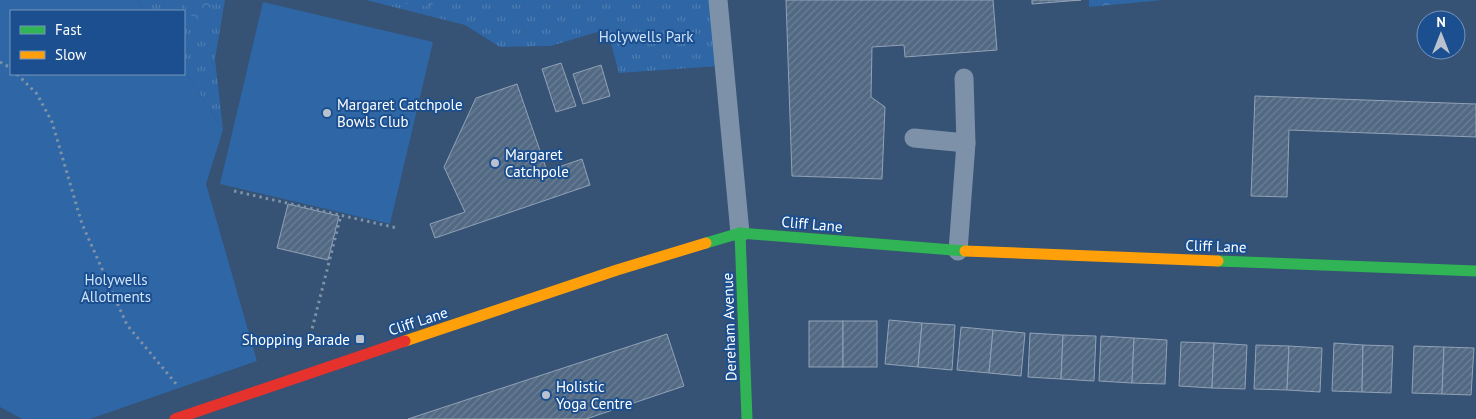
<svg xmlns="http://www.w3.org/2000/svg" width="1476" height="419" font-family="'PT Sans',sans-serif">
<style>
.grass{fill:url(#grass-tufts)}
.forest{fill:url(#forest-crowns)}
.garden{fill:#2f66a5}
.building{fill:url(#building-hatch);stroke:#92a2b6}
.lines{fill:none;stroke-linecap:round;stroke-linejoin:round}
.path{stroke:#7d92a8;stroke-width:3;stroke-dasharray:2.5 4;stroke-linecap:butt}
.lane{stroke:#7d92a8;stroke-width:19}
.fast{stroke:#30b455;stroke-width:11}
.slow{stroke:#ff9f0a;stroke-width:11}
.jam{stroke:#e5322d;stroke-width:11}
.poi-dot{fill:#b9c2ce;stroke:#1b4f8f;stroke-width:2}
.labels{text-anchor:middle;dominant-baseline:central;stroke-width:4;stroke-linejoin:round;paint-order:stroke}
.park-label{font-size:15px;fill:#cfe3fa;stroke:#1b4f8f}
.poi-label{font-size:15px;fill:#fff;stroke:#1b4f8f;text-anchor:start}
.street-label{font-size:15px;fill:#fff;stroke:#1b4f8f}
</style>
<defs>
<pattern id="grass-tufts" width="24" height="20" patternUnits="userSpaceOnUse" patternTransform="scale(1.25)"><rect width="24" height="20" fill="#2f66a5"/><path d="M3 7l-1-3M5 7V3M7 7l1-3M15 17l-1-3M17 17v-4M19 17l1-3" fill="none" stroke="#4e7db2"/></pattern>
<pattern id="forest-crowns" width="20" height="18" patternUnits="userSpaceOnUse" patternTransform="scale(1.25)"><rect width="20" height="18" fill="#2f66a5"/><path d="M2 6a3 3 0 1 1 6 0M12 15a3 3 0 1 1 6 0" fill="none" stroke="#4e7db2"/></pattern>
<pattern id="building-hatch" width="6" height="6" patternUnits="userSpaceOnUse" patternTransform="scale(1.25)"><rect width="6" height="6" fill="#526984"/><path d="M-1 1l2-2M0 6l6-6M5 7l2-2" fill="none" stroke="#6c8096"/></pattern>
</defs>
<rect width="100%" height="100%" fill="#365274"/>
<g class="grass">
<polygon points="138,0 225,0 215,59 223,130 184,70 184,11 145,11"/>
<polygon points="366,0 726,0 733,65 619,73 607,29 551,46 500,47 465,25"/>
</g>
<g class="forest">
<polygon points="182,0 213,0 208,25 195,22"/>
<polygon points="374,0 445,0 427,6"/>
<polygon points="1089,0 1163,0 1089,7"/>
</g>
<g class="garden">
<polygon points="0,0 138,0 145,11 11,11 11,74 184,74 184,70 223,130 206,184 257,361 90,419 22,419 0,407"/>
<polygon points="263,2 433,42 390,224 220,184"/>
</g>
<g class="building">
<polygon points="786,0 993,0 997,50 905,57 904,45 872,47 871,97 885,107 882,179 792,176"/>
<polygon points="1032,0 1081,0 1032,4"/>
<polygon points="561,63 576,106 556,112 542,69"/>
<polygon points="601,65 610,96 583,104 573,74"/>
<polygon points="517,84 547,171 582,159 590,185 435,238 430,224 465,212 444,167 476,98"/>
<polygon points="1255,96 1476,104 1476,137 1289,130 1287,197 1251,196"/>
<polygon points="288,204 339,216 328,260 277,248"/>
<polygon points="889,320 922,323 918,367 885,364"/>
<rect x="809" y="321" width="34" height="46"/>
<rect x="843" y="321" width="34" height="46"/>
<polygon points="922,323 955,325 952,370 918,367"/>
<polygon points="961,327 993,330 989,373 957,370"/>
<polygon points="993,330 1025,333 1021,376 989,373"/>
<polygon points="1030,333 1063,335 1061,379 1028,377"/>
<polygon points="667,334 684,386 586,419 408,419"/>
<polygon points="1063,335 1096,336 1094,381 1061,379"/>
<polygon points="1101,336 1134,338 1132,383 1099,381"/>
<polygon points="1134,338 1167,340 1165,384 1132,383"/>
<polygon points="1181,342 1214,343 1212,388 1179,386"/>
<polygon points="1214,343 1247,345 1245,389 1212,388"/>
<polygon points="1334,343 1363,345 1362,392 1332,391"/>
<polygon points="1256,345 1289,346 1287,390 1254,389"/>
<polygon points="1363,345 1393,346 1391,393 1362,392"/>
<polygon points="1289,346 1322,348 1320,392 1287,390"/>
<polygon points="1414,346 1444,347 1442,394 1412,393"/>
<polygon points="1444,347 1474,348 1471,395 1442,394"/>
</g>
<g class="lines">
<g class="path">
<polyline points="0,62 11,68"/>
<polyline points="17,74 37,94 52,122 82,224 127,325 177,385"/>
<polyline points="234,191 397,228"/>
<polyline points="309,341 341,215"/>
</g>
<g class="lane">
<polyline points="718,0 740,233"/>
<polyline points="914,138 966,143"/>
<polyline points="958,251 966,143 964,78"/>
</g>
<g class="fast">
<polyline points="740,233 747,419"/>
<polyline points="706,243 740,233 965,251"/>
<polyline points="1218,261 1476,271"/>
</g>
<g class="slow">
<polyline points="965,251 1218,261"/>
<polyline points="405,341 617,270 706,243"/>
</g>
<polyline class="jam" points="175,419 405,341"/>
</g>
<g class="poi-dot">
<circle cx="327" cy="113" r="5"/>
<circle cx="495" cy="163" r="5"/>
<rect x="355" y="334" width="10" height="10" rx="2.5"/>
<circle cx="546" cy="395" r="5"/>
</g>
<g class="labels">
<g class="park-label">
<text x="646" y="36">Holywells Park</text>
<text x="116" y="279">Holywells<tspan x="116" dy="17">Allotments</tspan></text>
</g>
<g class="poi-label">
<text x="337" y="104">Margaret Catchpole<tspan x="337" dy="17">Bowls Club</tspan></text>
<text x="505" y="154">Margaret<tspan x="505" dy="17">Catchpole</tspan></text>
<text x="350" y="339" text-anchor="end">Shopping Parade</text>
<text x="556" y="386">Holistic<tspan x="556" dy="17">Yoga Centre</tspan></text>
</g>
<g class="street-label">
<text transform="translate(812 224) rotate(5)">Cliff Lane</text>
<text transform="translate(1216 246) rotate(2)">Cliff Lane</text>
<text transform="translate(418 321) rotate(-18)">Cliff Lane</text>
<text transform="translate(729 327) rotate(-92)">Dereham Avenue</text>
</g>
</g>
<rect x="10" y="10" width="175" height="65" fill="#1b4f8f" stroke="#7695bc"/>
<rect x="20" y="26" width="25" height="8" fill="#30b455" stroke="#7695bc"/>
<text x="55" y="35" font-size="15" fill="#ffffff">Fast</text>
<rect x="20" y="51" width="25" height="8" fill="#ff9f0a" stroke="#7695bc"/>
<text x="55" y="60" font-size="15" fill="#ffffff">Slow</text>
<g transform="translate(1441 35)"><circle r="24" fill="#1b4f8f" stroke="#7695bc"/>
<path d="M0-4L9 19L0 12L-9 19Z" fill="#b9c2ce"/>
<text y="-8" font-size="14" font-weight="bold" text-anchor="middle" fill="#ffffff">N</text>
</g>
</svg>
